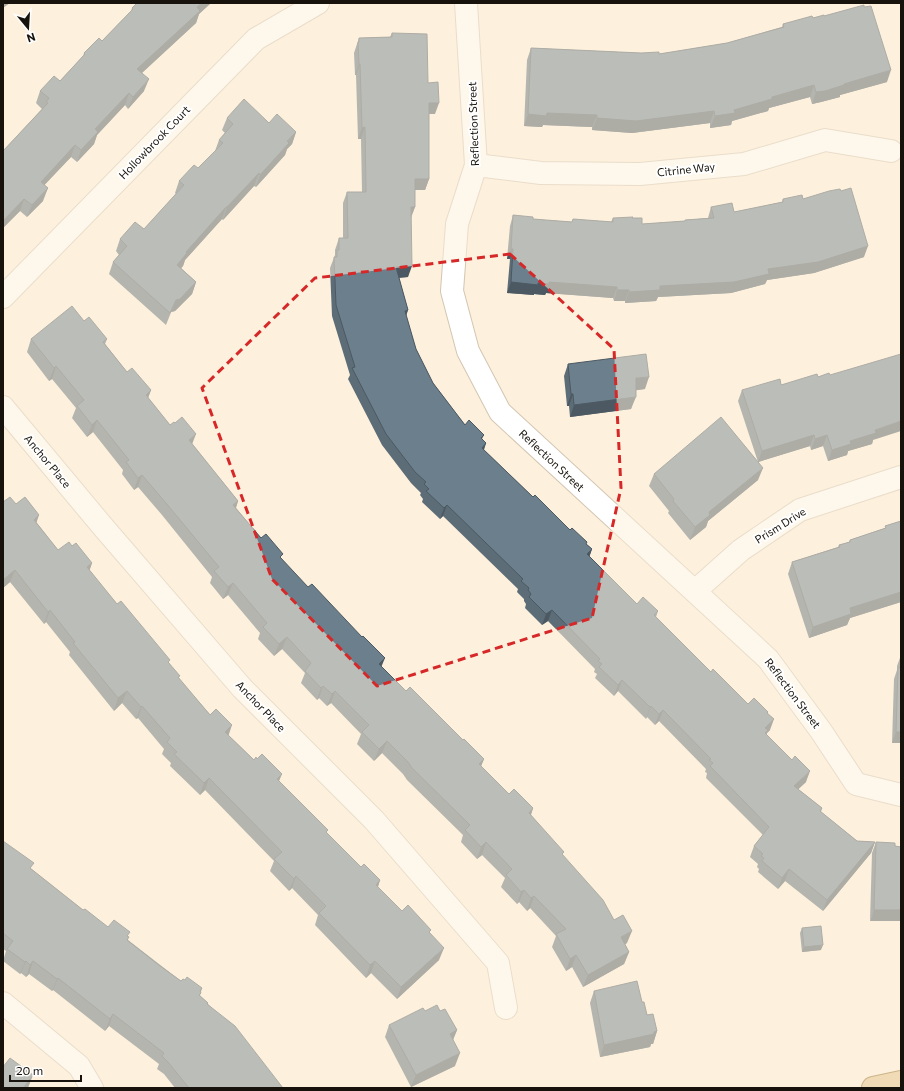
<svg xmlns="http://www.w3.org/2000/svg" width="904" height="1091" font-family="Commissioner,sans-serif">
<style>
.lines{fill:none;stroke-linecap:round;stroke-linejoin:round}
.minor-casing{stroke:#d3c6b3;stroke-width:24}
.major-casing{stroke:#8f6a28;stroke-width:24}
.minor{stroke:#fff;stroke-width:22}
.major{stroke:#e3c287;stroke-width:22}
.wall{fill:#5d6d78}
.shaded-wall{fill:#4c5962}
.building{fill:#6c7f8c;stroke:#4c5962}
.marked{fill:none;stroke:#d62828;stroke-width:3;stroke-dasharray:8 5;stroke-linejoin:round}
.labels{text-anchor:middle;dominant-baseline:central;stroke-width:4;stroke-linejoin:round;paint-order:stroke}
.street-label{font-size:11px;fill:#17120b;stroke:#fff}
</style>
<rect width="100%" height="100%" fill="#fdf0dc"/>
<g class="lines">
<g class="minor-casing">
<g id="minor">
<polyline points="466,3 476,165 457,224 452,291 468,351 500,412 768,659 821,731 856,784 901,795"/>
<polyline points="476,165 541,173 640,174 744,164 825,140 891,151"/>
<polyline points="3,297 256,39 318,3"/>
<polyline points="3,407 104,528 242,688 374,820 498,963 506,1008"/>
<polyline points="695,591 741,550 800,510 901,477"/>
<polyline points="3,1003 79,1066 92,1088"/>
</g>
</g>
<g class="major-casing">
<polyline id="major" points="873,1088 901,1082"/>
</g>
<use href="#minor" class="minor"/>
<use href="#major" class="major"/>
</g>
<g class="wall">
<polygon points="137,3 211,3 199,14 196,23 142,73 144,91 128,109 125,105 97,135 94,144 77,162 71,157 44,185 43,201 27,217 20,211 3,228 3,151 42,109 36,103 40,91 60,81 83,56 84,53 102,41 131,11 132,8"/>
<polygon points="824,16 887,82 840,95 840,97 821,102 812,104 810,97 769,108 768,111 732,121 731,125 710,128 710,123 632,133 592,130 592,127 543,125 542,127 524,126 527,60 531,48 641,53 659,54 727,43 782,27 783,24 813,18"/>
<polygon points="392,33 428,83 435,114 429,114 429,179 425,190 415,190 415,207 411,216 408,277 399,278 408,310 406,316 416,349 433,383 465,425 484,435 482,439 486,443 484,450 533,497 592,549 589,557 637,604 658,611 656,617 711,672 748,704 768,713 770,730 766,734 806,782 798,789 822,808 821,812 857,841 875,842 871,853 823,911 785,881 778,889 758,872 759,869 757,867 758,864 750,857 754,846 763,835 706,778 707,773 705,772 706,769 659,721 655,725 647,717 646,719 618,691 614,696 595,678 597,674 594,672 595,669 548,621 542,625 525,608 526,604 524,601 524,599 517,592 518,589 443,516 440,519 422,502 423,499 420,495 421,493 411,483 382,445 348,379 350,375 332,316 330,268 335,255 335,250 339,238 343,238 343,203 347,192 362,192 361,139 358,139 356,75 355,75 354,53 359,38 390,37"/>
<polygon points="227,118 269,123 296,132 292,144 287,149 285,155 256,187 254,186 223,220 222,219 185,260 183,266 181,268 196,282 192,294 175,311 171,312 166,325 109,274 113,262 119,255 116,251 120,239 144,229 176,194 175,193 179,181 198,168 215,151 219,140 225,133 222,130"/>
<polygon points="783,199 803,199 864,257 814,273 767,280 765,284 731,293 658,297 656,301 625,303 625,301 614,301 613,298 546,293 545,295 534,294 534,295 507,293 510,259 507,259 510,226 513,215 533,219 572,222 573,219 611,222 613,218 632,218 642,224 685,221 685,220 708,218 711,207 734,212 782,202"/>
<polygon points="84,321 107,339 105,344 127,372 151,390 148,398 170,425 192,444 238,501 236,508 261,538 281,559 382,667 406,691 463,740 484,759 481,766 509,794 533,808 531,815 563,856 627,943 625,944 629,952 624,964 583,987 572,967 566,971 552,947 556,936 530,908 527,911 519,902 517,904 501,887 505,878 482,855 477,859 461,842 463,835 407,780 403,774 382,753 374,761 357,744 361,734 331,703 327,706 319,698 317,700 301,683 305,673 282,649 274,656 258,639 260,633 228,595 223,599 210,583 212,577 162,515 138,487 134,490 122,474 123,470 93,432 87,437 72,418 76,408 52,379 49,381 27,352 31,339"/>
<polygon points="568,364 645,389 636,390 631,409 570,417 569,406 567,406 564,376"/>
<polygon points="830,375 873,440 872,444 848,451 847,455 828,461 823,446 811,450 810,446 758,462 758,480 708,521 706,527 690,540 668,513 669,511 649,486 654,474 758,462 738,401 742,390 781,385 818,377"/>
<polygon points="3,502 16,504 37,523 58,550 72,546 92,563 89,571 117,604 169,663 179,679 228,735 254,760 279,781 327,833 361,867 380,880 378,887 402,911 430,933 439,960 397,999 371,973 366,978 315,925 318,915 292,888 289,891 270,871 274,861 205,790 200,795 170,766 171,763 162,754 164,749 138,718 136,719 122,703 114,711 69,655 70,652 46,622 44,624 10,582 3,588"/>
<polygon points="901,521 901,602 850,618 847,625 809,638 788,574 792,562 838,547 839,545 849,542 850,540 885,528 885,526"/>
<polygon points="901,655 901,743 892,743 894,679 897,670 897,666"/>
<polygon points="3,841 31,869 83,910 108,927 128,936 128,940 181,981 185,980 202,988 200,996 208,1003 208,1004 283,1088 175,1088 164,1074 157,1069 159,1064 109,1026 105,1031 53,990 52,991 29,974 26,977 21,973 20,974 3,961 6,951 3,949"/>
<polygon points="876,842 895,846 901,847 870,921 872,853"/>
<polygon points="802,928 821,950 802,952 800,933"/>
<polygon points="594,991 642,1002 647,1015 657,1031 653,1044 651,1044 650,1047 600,1057 590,1003"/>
<polygon points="425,1011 440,1011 457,1030 453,1040 455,1066 411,1087 385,1037 389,1025"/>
</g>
<g class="shaded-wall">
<polygon points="4,3 10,3 3,8"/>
<polygon points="202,3 211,3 199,14 196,23 133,81 137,69"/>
<polygon points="359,64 360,64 356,75 355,75"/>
<polygon points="891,70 887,82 840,95 840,97 821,102 812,104 816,92"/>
<polygon points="149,79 144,91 128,109 133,97"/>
<polygon points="814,85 810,97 769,108 768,111 732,121 731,125 710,128 715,116 772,97"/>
<polygon points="129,93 125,105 97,135 94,144 77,162 81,150 95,129"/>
<polygon points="429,103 439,103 435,114 425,114"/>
<polygon points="714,111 710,123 632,133 592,130 597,118"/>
<polygon points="547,113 597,115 592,127 543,125 542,127 524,126 528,114"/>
<polygon points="365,127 361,139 358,139 362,128"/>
<polygon points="296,132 292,144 287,149 285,155 256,187 260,175"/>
<polygon points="75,145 71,157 36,194 41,182"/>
<polygon points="259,173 254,186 223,220 227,207"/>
<polygon points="415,179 429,179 425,190 411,190"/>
<polygon points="48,188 43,201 27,217 32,205"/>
<polygon points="24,199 20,211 3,228 3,221"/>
<polygon points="226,207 222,219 185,260 183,266 173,277 177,265 186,252"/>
<polygon points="411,207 415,207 411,218"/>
<polygon points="868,246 864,257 814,273 767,280 765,284 731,293 658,297 656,301 625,303 629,292 660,286 768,269"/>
<polygon points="511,249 513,249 510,259 507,259"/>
<polygon points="412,266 408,277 392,278 396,267"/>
<polygon points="196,282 192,294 175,311 171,312 166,325 176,300"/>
<polygon points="511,282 538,283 549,282 617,287 613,298 546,293 545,295 534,294 534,295 507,293"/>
<polygon points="617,290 629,290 625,301 614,301"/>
<polygon points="408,310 404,321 405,311"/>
<polygon points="56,366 52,379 49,381 54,368"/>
<polygon points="649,377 645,389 631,391 636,378"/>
<polygon points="151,390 146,403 146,395"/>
<polygon points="571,394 573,394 569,406 567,406"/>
<polygon points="636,397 631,409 570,417 574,405"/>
<polygon points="97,420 93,432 87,437 92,425"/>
<polygon points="901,421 901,431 873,440 872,444 848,451 847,455 828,461 832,450 875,430"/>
<polygon points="196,434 191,447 189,440"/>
<polygon points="814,435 810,446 758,462 762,451"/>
<polygon points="827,435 823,446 811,450 815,439"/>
<polygon points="486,443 482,454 482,448"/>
<polygon points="763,468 758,480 708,521 706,527 690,540 695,527 709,512"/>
<polygon points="142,475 138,487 134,490 138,478"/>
<polygon points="238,501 234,513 233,505"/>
<polygon points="447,505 443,516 440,519 444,508"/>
<polygon points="39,515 35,527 34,520"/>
<polygon points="592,549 588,561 587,554"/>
<polygon points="92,563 88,575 87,567"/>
<polygon points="15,570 10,582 3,588 3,580"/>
<polygon points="233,583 228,595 223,599 228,587"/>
<polygon points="901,592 901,602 850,618 847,625 809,638 813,627 850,608"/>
<polygon points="50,610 46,622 44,624 48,612"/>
<polygon points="552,610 548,621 542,625 546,614"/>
<polygon points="287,637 282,649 274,656 279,644"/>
<polygon points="385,658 380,670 379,664"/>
<polygon points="622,680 618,691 614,696 618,685"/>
<polygon points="323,686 319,698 317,700 321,688"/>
<polygon points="127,691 122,703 114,711 118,698"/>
<polygon points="335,691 331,703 327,706 332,694"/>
<polygon points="142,706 138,718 136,719 141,707"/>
<polygon points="651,706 647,717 646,719 650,707"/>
<polygon points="663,710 659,721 655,725 659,714"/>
<polygon points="774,719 770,730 767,733 764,742 765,728"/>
<polygon points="232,725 228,737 225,732"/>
<polygon points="896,732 901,732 901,743 892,743"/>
<polygon points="387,741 382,753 374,761 379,749"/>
<polygon points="484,759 479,771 479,764"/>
<polygon points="810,771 806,782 790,797 794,786"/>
<polygon points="282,774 277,786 277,779"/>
<polygon points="209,778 205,790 200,795 204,783"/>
<polygon points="533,808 529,820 529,813"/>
<polygon points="486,842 482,855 477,859 481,847"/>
<polygon points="875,842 871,853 823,911 827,900"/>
<polygon points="789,869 785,881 778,889 782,878"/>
<polygon points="296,876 292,888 289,891 294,879"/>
<polygon points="380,880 376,892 376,885"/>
<polygon points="524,890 519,902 517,904 521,892"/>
<polygon points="534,896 530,908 527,911 531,898"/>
<polygon points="874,910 901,910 901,921 870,921"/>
<polygon points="632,931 627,943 616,949 621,937"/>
<polygon points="823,945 821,950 802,952 804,947"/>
<polygon points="444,948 439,960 397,999 401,987"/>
<polygon points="629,952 624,964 583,987 588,975"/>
<polygon points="576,955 572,967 566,971 570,959"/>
<polygon points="26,961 21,973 20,974 25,962"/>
<polygon points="33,961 29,974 26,977 30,965"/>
<polygon points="375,961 371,973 366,978 370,965"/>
<polygon points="58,978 53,990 52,991 57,979"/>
<polygon points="113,1014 109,1026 105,1031 110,1019"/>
<polygon points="457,1030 452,1042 450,1034"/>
<polygon points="657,1031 653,1044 651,1044 650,1047 600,1057 604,1045"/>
<polygon points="460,1053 455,1066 411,1087 416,1075"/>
<polygon points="33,1075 28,1088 23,1088"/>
</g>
<g class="building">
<polygon points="137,3 202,3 197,7 200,11 137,69 149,79 133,97 129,93 95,129 98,132 81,150 75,145 41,182 48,188 32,205 24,199 3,221 3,151 48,103 46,102 49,98 40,91 54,76 60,81 85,54 84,53 99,38 102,41 133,9 132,8"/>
<polygon points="864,5 864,7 871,6 891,70 844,84 844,85 825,91 816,92 814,85 772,97 772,99 734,110 735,113 715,116 714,111 636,121 597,118 597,115 547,113 546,116 528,114 531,48 641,53 659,52 659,54 727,43 784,27 783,24 812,16 813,18 824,15 824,16"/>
<polygon points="392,33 427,34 428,83 438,82 439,103 429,103 429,179 415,179 415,207 411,207 412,266 396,267 408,310 405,311 416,349 433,383 465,425 469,420 484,435 481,438 486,443 482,448 533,497 535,495 570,530 572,528 587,542 586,544 592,549 587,554 637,604 643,597 658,611 654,615 711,672 713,669 748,704 754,698 768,712 767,713 774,719 765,728 768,730 765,733 792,760 795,756 810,771 794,786 822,808 820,811 857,841 875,842 827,900 789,869 782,878 762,861 764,858 761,856 763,854 754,846 769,827 710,766 713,763 709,760 711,759 663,710 659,714 651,706 650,707 622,680 618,685 599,667 602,664 598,661 600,659 552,610 546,614 529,597 531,594 528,590 529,588 521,581 523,579 447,505 444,508 426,491 429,489 424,484 426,482 415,472 386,434 352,368 355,367 336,305 334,257 337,257 337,250 339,250 339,238 348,238 347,192 366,192 365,127 362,128 360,64 359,64 358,42 359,42 359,38 392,37"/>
<polygon points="244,99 269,123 277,114 296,132 287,141 289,143 260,175 259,173 227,207 226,207 186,252 187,253 177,265 196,282 180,299 176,300 170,313 113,262 127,246 120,239 135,222 144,229 184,185 179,181 194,165 198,168 223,143 219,140 233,124 227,118"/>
<polygon points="851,188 868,246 818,262 768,269 769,274 734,282 660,286 660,290 629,292 629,290 617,290 617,287 549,282 549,284 538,283 538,285 511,282 513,249 511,249 513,215 533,217 533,219 572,222 573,219 613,222 613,218 633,217 632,218 642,218 642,224 685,221 685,220 714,218 711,207 732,203 734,212 783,202 783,199 802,195 803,199 829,191 840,189 841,191"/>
<polygon points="72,306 84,321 89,317 107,339 103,342 127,372 132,368 151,390 146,395 170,425 174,422 175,423 182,417 196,434 189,440 238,501 233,505 261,538 266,534 283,554 280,557 308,587 312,584 362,637 363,636 385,658 379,664 406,691 410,687 463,740 464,739 484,759 479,764 509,794 514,789 533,808 529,813 564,852 562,854 603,900 614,920 623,915 632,931 621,937 629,952 588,975 576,955 570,959 556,934 566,929 534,896 531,898 524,890 521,892 506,875 512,869 486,842 481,847 465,830 470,825 412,768 408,762 387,741 379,749 362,732 369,725 335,691 332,694 323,686 321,688 305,671 311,663 287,637 279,644 263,627 267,623 233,583 228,587 214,571 219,567 166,503 142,475 138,478 126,462 129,460 97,420 92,425 77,406 84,400 56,366 54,368 31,339"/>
<polygon points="646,354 649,377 636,378 636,397 574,405 573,394 571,394 568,364"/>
<polygon points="901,354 901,421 875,430 876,433 850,441 851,444 832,450 827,435 815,439 814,435 762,451 742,390 780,379 781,385 817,374 818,377 829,373 830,375"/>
<polygon points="721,417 763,468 709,512 710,515 695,527 673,501 674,499 654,474"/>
<polygon points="10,497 16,504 25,497 39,515 34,520 58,550 69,542 72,546 76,543 92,563 87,567 117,604 121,601 170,660 168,662 180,676 178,677 210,715 216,709 232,725 225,732 254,760 256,757 257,759 262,754 282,774 277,779 328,830 326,832 361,867 364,864 380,880 376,885 402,911 408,905 431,930 429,932 444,948 401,987 375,961 370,965 319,913 326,906 296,876 294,879 274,859 282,852 209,778 204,783 174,754 177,752 167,742 170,738 142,706 141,707 127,691 118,698 73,643 75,642 50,610 48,612 15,570 3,580 3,502"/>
<polygon points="901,521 901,592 850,608 851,614 813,627 792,562 840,547 839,545 850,542 850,540 886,528 885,526"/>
<polygon points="901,658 901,732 896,732 898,668 901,667"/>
<polygon points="3,841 34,863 30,868 83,910 85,909 108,927 114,920 130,932 127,936 129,937 127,940 160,966 181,981 183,979 185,980 187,977 202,988 200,991 201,993 199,995 208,1003 207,1004 235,1026 283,1088 189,1088 168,1062 162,1056 164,1053 113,1014 110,1019 58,978 57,979 33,961 30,965 26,961 25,962 7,949 13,941 3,933"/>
<polygon points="876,842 895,843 895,846 901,847 901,910 874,910"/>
<polygon points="821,926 823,945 804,947 802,928"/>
<polygon points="637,981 642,1002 644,1002 647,1015 653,1014 657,1031 654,1032 654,1034 604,1045 594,991"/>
<polygon points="437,1005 440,1011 445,1009 457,1030 450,1034 460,1053 416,1075 389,1025 423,1008 425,1011"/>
<polygon points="10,1058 33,1075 23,1088 3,1088 3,1067"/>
</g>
<path d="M0 0H904V1091H0ZM510,254L614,349L621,488L592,618L377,686L272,579L202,388L315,278Z" fill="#fdf0dc" fill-opacity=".55" fill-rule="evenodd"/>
<path class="marked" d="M510,254L614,349L621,488L592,618L377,686L272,579L202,388L315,278Z"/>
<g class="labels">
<g class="street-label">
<text transform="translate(473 124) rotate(-92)">Reflection Street</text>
<text transform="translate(154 142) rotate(-46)">Hollowbrook Court</text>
<text transform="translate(686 169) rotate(-6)">Citrine Way</text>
<text transform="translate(552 460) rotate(43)">Reflection Street</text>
<text transform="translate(48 461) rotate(50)">Anchor Place</text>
<text transform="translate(780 525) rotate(-32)">Prism Drive</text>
<text transform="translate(793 693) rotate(53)">Reflection Street</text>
<text transform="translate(261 706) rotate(46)">Anchor Place</text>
</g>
</g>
<rect width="904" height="1091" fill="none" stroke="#17120b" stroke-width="8"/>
<g transform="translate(28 28) rotate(162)" stroke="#ffffff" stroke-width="3" paint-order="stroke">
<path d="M0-3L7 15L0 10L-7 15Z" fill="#17120b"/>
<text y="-6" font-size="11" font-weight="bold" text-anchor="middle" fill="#17120b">N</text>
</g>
<path d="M10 1075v6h71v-6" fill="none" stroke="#17120b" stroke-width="2"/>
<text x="16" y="1075" font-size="12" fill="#17120b" stroke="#ffffff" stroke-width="3" paint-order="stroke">20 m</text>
</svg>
